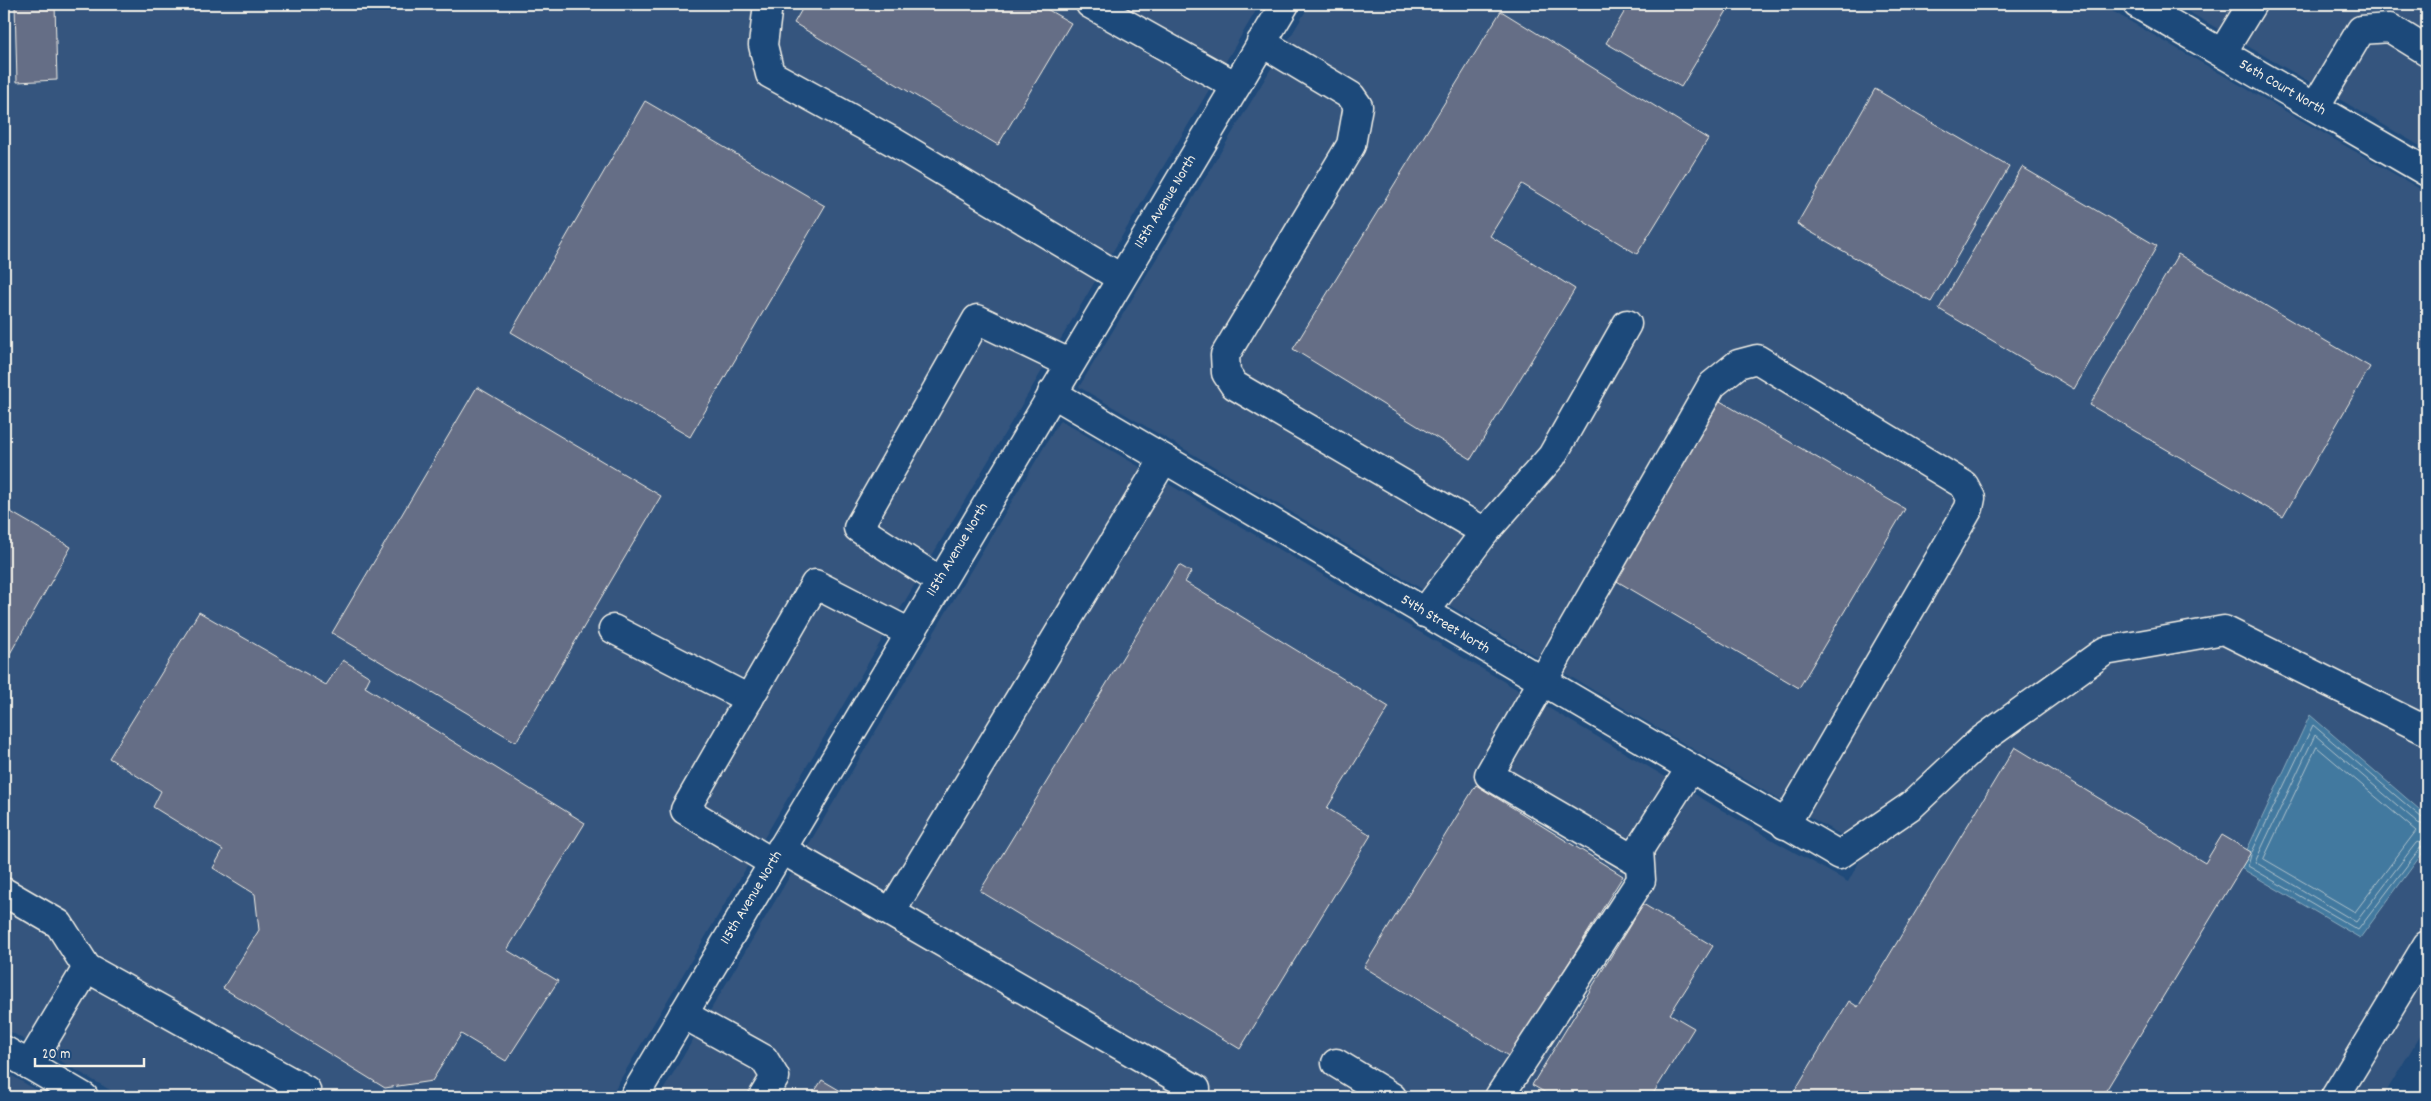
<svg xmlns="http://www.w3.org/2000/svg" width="2431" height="1101" font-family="Dekko,sans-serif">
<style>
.built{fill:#34557e}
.water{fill:#43799f;stroke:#8aa9bc}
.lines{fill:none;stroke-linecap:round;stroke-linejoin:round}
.shore{stroke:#adc1cb;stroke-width:1}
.building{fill:#656e86;stroke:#f4f1e8}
.minor-casing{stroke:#f4f1e8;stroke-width:31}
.minor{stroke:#1f4a7a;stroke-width:28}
.labels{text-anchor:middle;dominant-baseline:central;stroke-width:4;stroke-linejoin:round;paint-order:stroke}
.street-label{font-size:15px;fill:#f4f1e8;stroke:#1f4a7a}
</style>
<rect width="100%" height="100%" fill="#1f4a7a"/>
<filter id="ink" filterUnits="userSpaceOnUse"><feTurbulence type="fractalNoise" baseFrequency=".02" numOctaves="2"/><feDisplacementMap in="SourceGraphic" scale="10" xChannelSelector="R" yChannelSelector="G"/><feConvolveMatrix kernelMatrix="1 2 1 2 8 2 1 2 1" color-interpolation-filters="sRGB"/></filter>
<g filter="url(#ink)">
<g class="built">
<polygon points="4,4 1260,4 610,1097 122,1097 4,1028"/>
<polygon points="1310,4 2100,4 2427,193 2427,816 2310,716 2360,938 2427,847 2427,1024 2383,1097 659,1097 1060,420 1776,842 1848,882 1866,849 1795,809 1079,387"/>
<polygon points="2175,4 2427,4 2427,150"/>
<polygon points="4,1071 48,1097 4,1097"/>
</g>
<polygon class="water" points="2310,715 2427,816 2427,847 2360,938 2239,867"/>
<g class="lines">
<g class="shore">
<polygon points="2317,747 2416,831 2355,912 2264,859"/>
<polyline points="2427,826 2418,823 2315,735 2255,862 2356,922 2416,843 2427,838"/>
<polyline points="2252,852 2313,725 2422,818 2427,820"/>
<polyline points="2251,855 2248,866 2358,930 2421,847 2427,844"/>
</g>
</g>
<g class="building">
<polygon points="15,4 55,4 57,80 17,82"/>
<polygon points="805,4 1038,4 1071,23 998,145 794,23"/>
<polygon points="1629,4 1731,4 1681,87 1606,43"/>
<polygon points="1501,11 1708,139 1637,254 1522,184 1490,236 1575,289 1471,459 1293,349"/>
<polygon points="1875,89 2009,167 1931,302 1797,224"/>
<polygon points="645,101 825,206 690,437 511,332"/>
<polygon points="2022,167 2157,246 2074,389 1939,309"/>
<polygon points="2178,254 2370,367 2283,517 2090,405"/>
<polygon points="477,387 661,496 516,742 332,633"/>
<polygon points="1720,401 1905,509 1799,688 1615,580"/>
<polygon points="4,508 71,547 4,664"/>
<polygon points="1179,565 1191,572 1185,582 1389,707 1327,808 1371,835 1240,1049 980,891"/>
<polygon points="199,612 326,685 343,660 370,677 365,687 585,823 507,950 558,981 506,1061 461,1034 432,1081 385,1088 223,988 259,930 255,894 213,868 223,850 153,807 161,791 109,758"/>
<polygon points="2015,747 2205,863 2222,835 2251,852 2102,1097 1791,1097 1849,1001 1858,1007"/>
<polygon points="1476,785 1623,876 1510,1057 1364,967"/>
<polygon points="1643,904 1713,946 1670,1014 1694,1028 1651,1097 1553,1097 1532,1085"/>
<polygon points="822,1080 851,1097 811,1097"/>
<polygon points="875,1089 888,1097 869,1097"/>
</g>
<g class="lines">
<g class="minor-casing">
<g id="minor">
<polyline points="768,4 763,45 770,74 892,141 1121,278"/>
<polyline points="1090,4 1236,86"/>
<polyline points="2137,4 2427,172"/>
<polyline points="1261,42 1351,96 1358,106 1351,145 1225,355 1226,373 1234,385 1485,532 1424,613"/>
<polyline points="2222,53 2252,4"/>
<polyline points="2315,107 2361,30 2390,28 2427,51"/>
<polyline points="1052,393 1839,855 1912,805 1980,741 2105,651 2224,630 2427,731"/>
<polyline points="1485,532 1552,456 1627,324"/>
<polyline points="940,581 858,528 977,319 1069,363"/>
<polyline points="613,629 749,699"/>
<polyline points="1690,769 1633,859 1489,775 1712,385 1738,364 1757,359 1964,485 1971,498 1969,508 1785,825"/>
<polyline points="781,849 1196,1089"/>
<polyline points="773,863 685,810 815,584 910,633"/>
<polyline points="4,892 59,924 87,968"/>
<polyline points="891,912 1164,459"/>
<polyline points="683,1014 764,1059 775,1077 763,1097"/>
<polyline points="4,1050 84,1097"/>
<polyline points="1336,1063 1392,1097"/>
<polyline points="29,1065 87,968 306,1090"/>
<polyline points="634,1097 1285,4"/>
<polyline points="1499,1097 1641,880 1639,849"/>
<polyline points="2335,1097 2427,945"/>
</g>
</g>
<use href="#minor" class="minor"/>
</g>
</g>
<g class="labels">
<g class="street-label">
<text transform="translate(2282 88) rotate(30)">56th Court North</text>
<text transform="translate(1166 202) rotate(-59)">115th Avenue North</text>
<text transform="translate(958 550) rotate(-59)">115th Avenue North</text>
<text transform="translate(1445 625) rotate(31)">54th Street North</text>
<text transform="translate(752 898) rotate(-59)">115th Avenue North</text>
</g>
</g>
<rect width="2431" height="1101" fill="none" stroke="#1f4a7a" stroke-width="20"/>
<rect x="10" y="10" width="2411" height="1081" fill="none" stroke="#f4f1e8" stroke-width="2" filter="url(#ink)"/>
<path d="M35 1058v8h109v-8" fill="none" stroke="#f4f1e8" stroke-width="2.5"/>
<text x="42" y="1058" font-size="15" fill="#f4f1e8" stroke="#1f4a7a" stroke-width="4" paint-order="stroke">20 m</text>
</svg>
